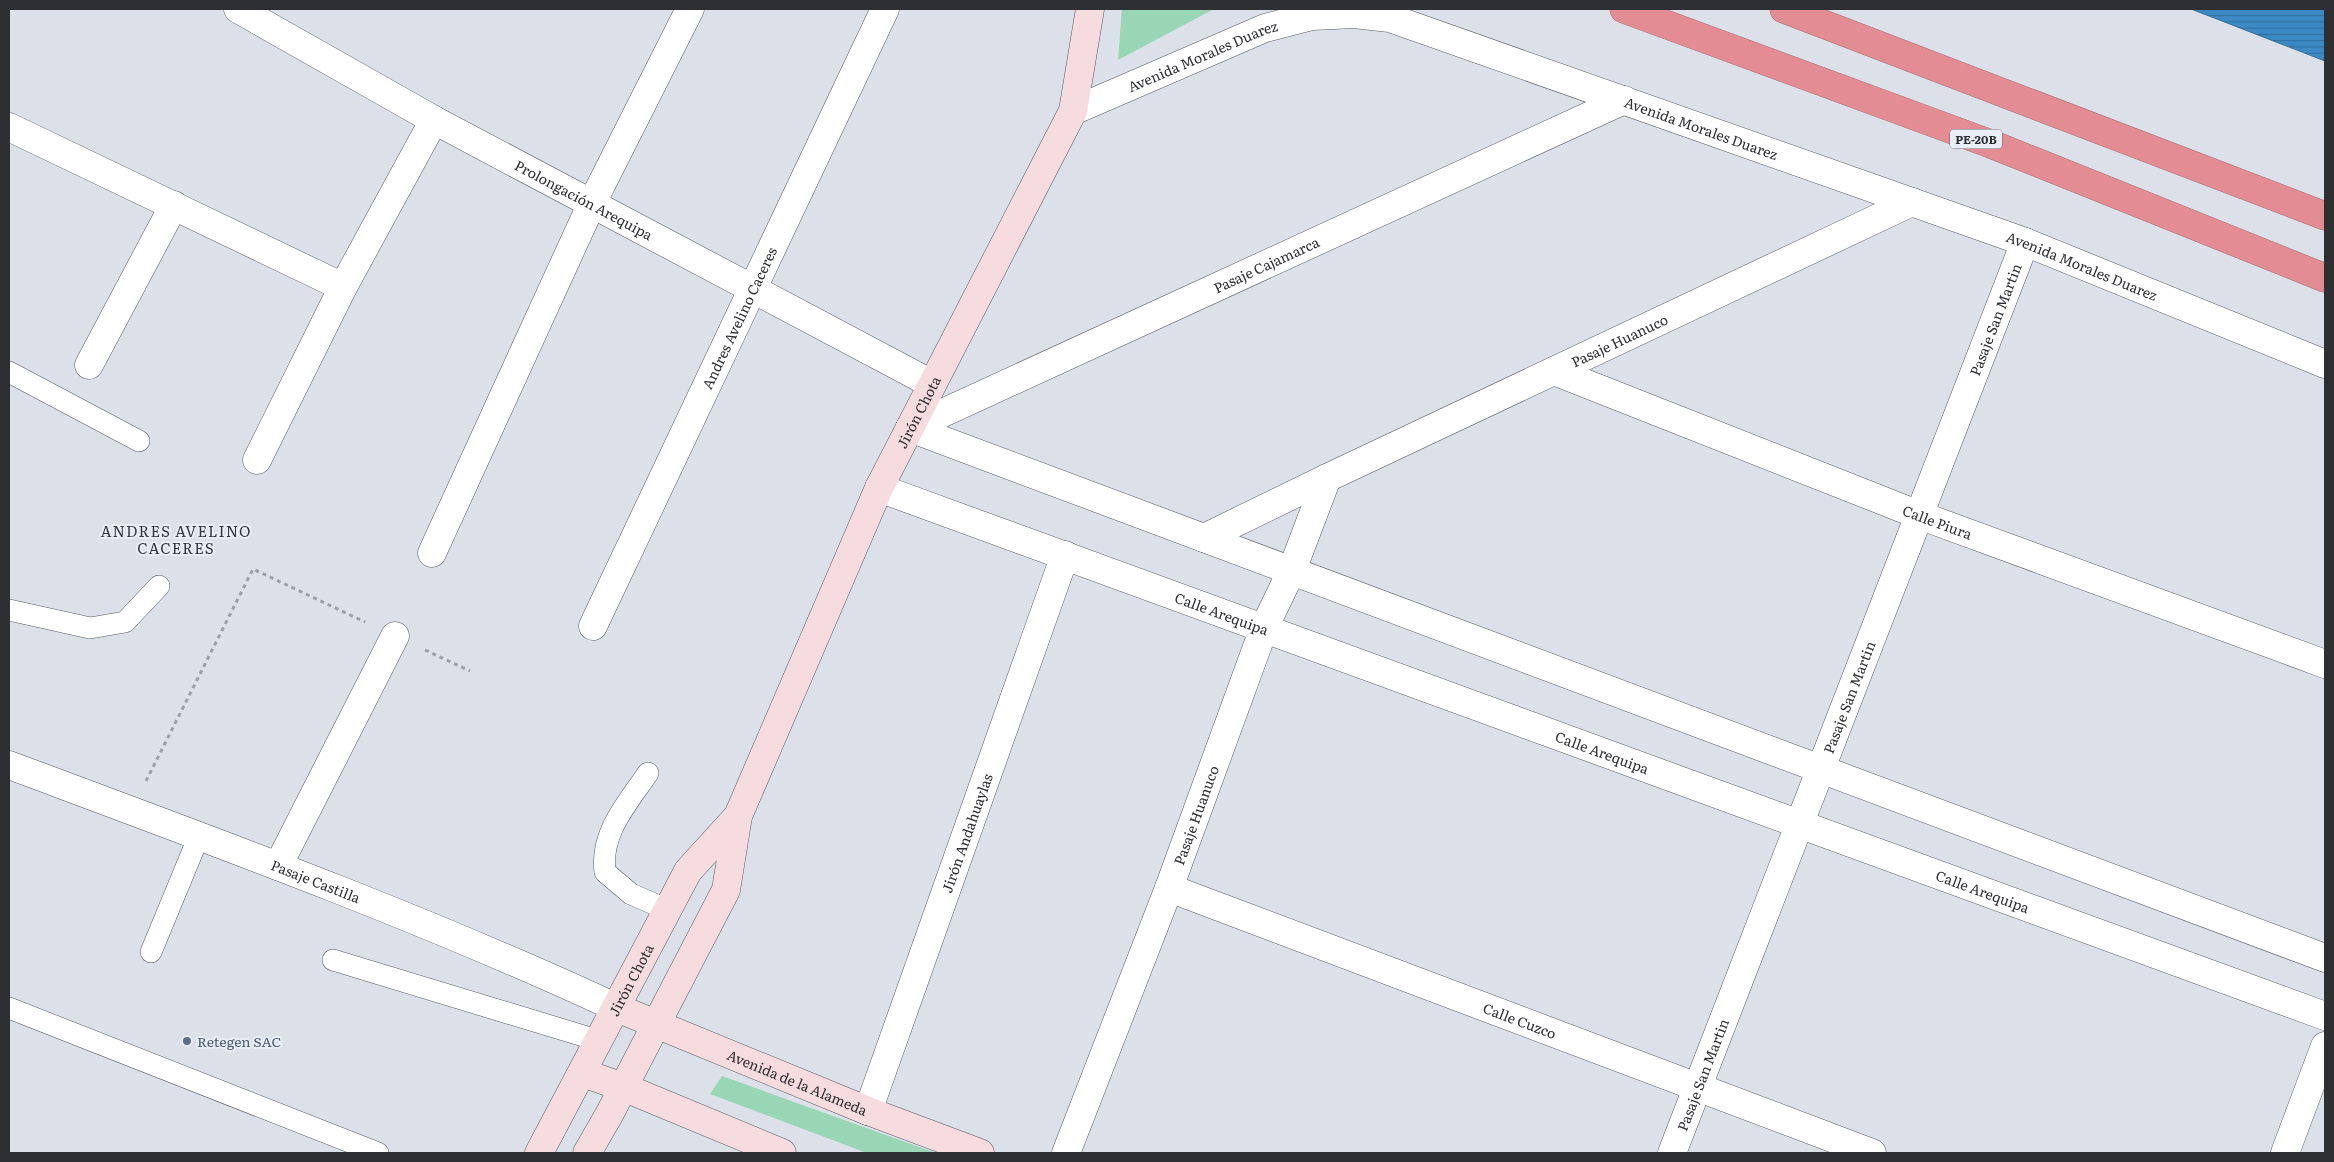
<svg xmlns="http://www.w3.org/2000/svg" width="2334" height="1162" font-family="Literata,serif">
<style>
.green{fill:#98d6b5}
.water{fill:url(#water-rules);stroke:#376f9a}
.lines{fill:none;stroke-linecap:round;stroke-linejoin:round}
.lane-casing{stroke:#585b62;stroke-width:22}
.street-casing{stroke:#585b62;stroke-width:29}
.secondary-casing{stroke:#585b62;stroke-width:29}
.highway-casing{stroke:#a46b71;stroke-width:29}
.path{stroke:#9c9fa6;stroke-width:3;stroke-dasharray:4 4;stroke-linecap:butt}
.lane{stroke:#fff;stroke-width:21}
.street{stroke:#fff;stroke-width:28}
.secondary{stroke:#f7dcdf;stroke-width:28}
.highway{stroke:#e48c93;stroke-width:28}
.service-dot{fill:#5c6f8a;stroke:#e9edf6;stroke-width:2}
.labels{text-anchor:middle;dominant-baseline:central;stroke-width:4;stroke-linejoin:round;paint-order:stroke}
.shield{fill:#e9edf6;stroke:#66686e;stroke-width:1}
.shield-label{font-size:12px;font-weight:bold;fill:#2e2f33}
.street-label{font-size:14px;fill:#2e2f33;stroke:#e9edf6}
.service-label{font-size:14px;fill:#4e5e75;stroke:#e9edf6;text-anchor:start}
.neighbourhood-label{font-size:15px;letter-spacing:1px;fill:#35383f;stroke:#e9edf6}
</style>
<defs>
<pattern id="water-rules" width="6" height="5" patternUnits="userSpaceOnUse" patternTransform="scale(1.25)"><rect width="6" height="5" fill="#3b8ac6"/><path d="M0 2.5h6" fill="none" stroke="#3271a1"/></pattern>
</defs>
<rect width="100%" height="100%" fill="#dce0e8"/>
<g class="green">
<polygon points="1122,9 1214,9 1118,60"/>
<polygon points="722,1076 936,1153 867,1153 710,1094"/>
</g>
<polygon class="water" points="2191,9 2325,9 2325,61"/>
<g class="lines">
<g class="lane-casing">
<g id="lane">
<polyline points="9,372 139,441"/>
<polyline points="9,610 90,628 125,622 159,586"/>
<path d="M648,773C627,804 600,833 605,872L631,894L668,910"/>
<polyline points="151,952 199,836"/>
<polyline points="333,960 600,1041"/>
<polyline points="9,1008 378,1153"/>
</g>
</g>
<g class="street-casing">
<g id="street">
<path id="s1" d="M238,9L434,120L932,384"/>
<path id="s2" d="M1073,111L1265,28L1312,16L1354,14L1390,18L2025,242L2325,364"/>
<polyline points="9,127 343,287"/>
<polyline points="89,365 174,205"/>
<path id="s3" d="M1554,371L1919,515L2325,664"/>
<polyline points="910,428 2325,958"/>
<path id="s4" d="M910,428L1624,100"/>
<polyline points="257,460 343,287 434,120"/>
<path id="s5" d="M879,488L2325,1016"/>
<path id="s6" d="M1204,538L1327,478L1912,202"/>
<polyline points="432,553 592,203 690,9"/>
<path id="s7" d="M593,626L885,9"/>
<path id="s8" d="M9,765C213,841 419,916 617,1008"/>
<polyline points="278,866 395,636"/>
<path id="s9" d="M1169,888L1872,1153"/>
<path id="s10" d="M868,1111L1065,555"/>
<path id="s11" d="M1066,1153L1169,888L1264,628L1292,570L1327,478"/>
<path id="s12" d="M1672,1153L2025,242"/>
<polyline points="2285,1153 2325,1046"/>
</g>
</g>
<g class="secondary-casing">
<g id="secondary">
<path id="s13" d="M617,1008L868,1111L980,1153"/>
<polyline points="583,1073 623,1087 782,1153"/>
<path id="s14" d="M539,1153L688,871L738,816"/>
<path id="s15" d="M587,1153L610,1113L726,890L738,816L879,488L1073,111L1090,9"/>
</g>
</g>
<g class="highway-casing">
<g id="highway">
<polyline points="1624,9 1991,144 2325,278"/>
<polyline points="1784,9 2325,216"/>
</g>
</g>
<g class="path">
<polyline points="425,650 470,671"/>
<polyline points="146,781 253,569 365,622"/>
</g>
<use href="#lane" class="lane"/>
<use href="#street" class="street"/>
<use href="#secondary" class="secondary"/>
<use href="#highway" class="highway"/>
</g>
<circle class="service-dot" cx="187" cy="1041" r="5"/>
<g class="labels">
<rect class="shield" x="1950" y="129.5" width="52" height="19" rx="4"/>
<g class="shield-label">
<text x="1976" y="139">PE-20B</text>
</g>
<g class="street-label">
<text stroke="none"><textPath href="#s2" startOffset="141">Avenida Morales Duarez</textPath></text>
<text stroke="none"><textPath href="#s2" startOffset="666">Avenida Morales Duarez</textPath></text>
<text stroke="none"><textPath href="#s1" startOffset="395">Prolongación Arequipa</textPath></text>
<text stroke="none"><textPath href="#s4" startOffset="392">Pasaje Cajamarca</textPath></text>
<text stroke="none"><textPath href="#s2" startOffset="1071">Avenida Morales Duarez</textPath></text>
<text stroke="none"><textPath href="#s7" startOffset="341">Andres Avelino Caceres</textPath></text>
<text stroke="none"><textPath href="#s12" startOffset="894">Pasaje San Martin</textPath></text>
<text stroke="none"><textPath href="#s6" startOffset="460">Pasaje Huanuco</textPath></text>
<text stroke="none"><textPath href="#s15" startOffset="815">Jirón Chota</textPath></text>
<text stroke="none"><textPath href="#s3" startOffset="412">Calle Piura</textPath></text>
<text stroke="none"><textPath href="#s5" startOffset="365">Calle Arequipa</textPath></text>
<text stroke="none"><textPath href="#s12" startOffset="489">Pasaje San Martin</textPath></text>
<text stroke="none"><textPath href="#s5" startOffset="770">Calle Arequipa</textPath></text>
<text stroke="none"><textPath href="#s11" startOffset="362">Pasaje Huanuco</textPath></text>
<text stroke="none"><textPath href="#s10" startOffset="295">Jirón Andahuaylas</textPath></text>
<text stroke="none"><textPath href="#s8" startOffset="328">Pasaje Castilla</textPath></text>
<text stroke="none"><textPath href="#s5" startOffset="1175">Calle Arequipa</textPath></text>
<text stroke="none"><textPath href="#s14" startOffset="196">Jirón Chota</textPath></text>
<text stroke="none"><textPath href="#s9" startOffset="375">Calle Cuzco</textPath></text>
<text stroke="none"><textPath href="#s12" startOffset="84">Pasaje San Martin</textPath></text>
<text stroke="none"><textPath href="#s13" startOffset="195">Avenida de la Alameda</textPath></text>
</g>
<g class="service-label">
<text x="197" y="1041">Retegen SAC</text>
</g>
<g class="neighbourhood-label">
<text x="176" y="530">ANDRES AVELINO<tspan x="176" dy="17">CACERES</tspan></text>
</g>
</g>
<rect width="2334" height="1162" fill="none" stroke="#2e2f33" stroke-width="20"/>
</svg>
